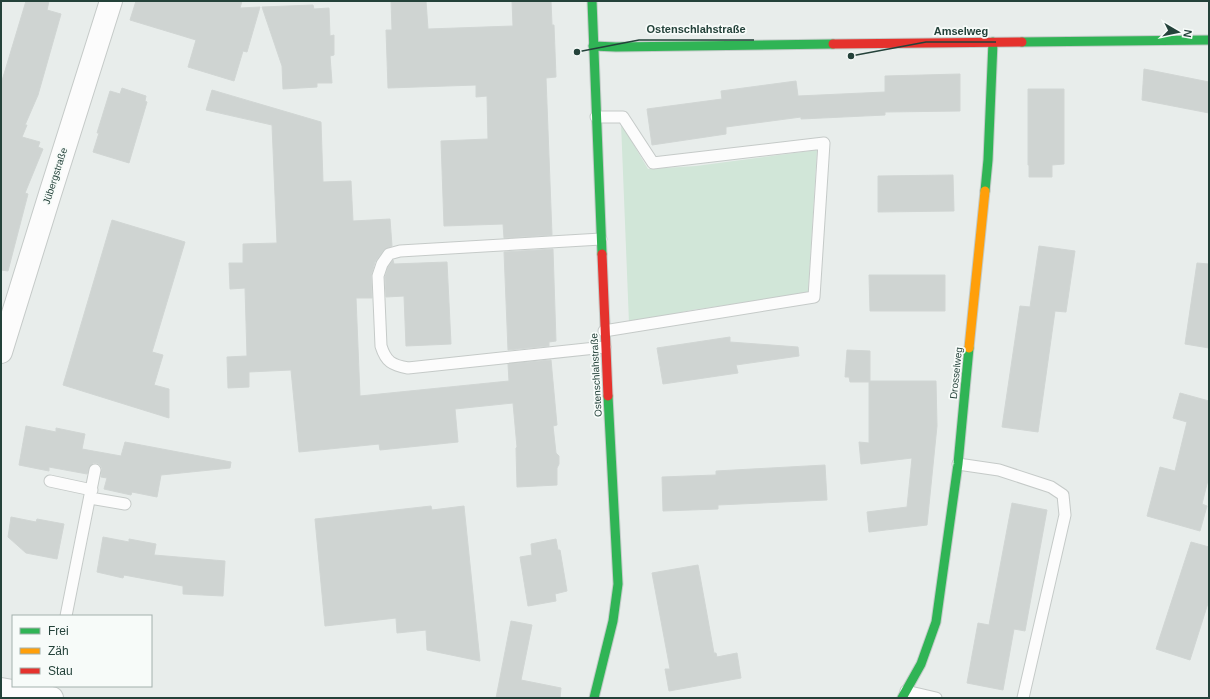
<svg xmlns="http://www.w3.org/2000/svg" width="1210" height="699" font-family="Arial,sans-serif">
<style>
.green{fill:#d1e6d8}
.building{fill:#cfd4d2;stroke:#d1d6d4}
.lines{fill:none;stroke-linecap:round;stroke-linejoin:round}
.lane-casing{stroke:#c5cac8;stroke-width:13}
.street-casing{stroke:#c5cac8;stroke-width:24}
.fast-casing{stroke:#c3cbc8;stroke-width:11}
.slow-casing{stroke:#c3cbc8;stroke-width:11}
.jam-casing{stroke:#c3cbc8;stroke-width:11}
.lane{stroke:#fcfcfc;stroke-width:11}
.street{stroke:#fcfcfc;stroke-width:22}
.fast{stroke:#30b455;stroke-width:9}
.slow{stroke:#ff9f0a;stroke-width:9}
.jam{stroke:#e5322d;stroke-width:9}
.labels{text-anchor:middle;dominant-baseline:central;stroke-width:3.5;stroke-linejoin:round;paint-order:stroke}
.street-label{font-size:10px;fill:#24423a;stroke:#f7fbf9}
.leader{fill:none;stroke:#24423a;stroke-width:1.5}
.callout-dot{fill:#24423a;stroke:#f7fbf9;stroke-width:1.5}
.callout-label{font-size:11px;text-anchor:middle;font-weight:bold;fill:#24423a;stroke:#f7fbf9;stroke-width:3.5;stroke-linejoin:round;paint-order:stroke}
</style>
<rect width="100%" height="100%" fill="#e8edeb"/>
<polygon class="green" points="621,123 648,169 696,166 817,150 808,293 692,310 629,323"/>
<g class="building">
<polygon points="26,1 49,1 47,10 61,14 38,95 25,125 27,125 22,137 40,142 38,147 43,149 25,193 28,194 8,271 1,270 1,84"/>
<polygon points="136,1 242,1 240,8 260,7 247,52 243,51 234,81 188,67 196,40 130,20"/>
<polygon points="391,1 426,1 428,29 513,26 512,1 551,1 552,25 554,25 556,77 546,78 552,235 504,238 503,224 444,226 441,141 488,139 487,96 476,97 476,85 388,88 386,30 392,30"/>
<polygon points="313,5 314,9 329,8 330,36 334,35 334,55 330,56 332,83 317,83 317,87 283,89 282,66 262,7"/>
<polygon points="1144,69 1209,82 1209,113 1142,100"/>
<polygon points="960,74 960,111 885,112 885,115 801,119 801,117 726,127 726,134 652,145 647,109 722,99 721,91 796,81 798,96 885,92 885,76"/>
<polygon points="122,88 146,96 145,101 147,102 129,163 93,152 99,133 97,133 110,91 120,94"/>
<polygon points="1028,89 1064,89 1064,164 1052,165 1052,177 1029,177 1029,165 1028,165"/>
<polygon points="212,90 321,122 323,182 351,181 353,221 390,219 392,246 384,250 375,262 371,276 372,298 356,298 360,396 509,381 508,364 551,360 557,425 553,426 556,453 559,456 559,464 557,468 557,485 517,487 516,448 517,447 513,403 455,409 458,442 380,450 379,444 299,452 291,370 249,372 249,387 228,388 227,357 247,356 245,288 230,289 229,263 243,263 243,244 277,243 272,125 206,110"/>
<polygon points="953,175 954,211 878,212 878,176"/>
<polygon points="112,220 185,242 152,352 163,355 154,385 169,389 169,418 63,385"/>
<polygon points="1039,246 1075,251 1066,312 1055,311 1038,432 1002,427 1020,306 1030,307"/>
<polygon points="553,249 556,341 549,342 549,346 508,350 504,252"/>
<polygon points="393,260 394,264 447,262 451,344 406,346 404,296 386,297 385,277 388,267"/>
<polygon points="1197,263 1209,264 1209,348 1185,344"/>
<polygon points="869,275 945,275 945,311 870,311"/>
<polygon points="730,337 730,342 798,347 799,356 736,365 738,373 663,384 657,348"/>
<polygon points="847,350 870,351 870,381 936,381 937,426 927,525 869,532 867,512 907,507 912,458 861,464 859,442 869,443 869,382 850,382 849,377 845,377"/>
<polygon points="1180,393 1209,401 1209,476 1202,504 1207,506 1200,531 1147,516 1160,467 1175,471 1187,422 1173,418"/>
<polygon points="26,426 56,432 56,428 85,434 82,449 121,456 125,442 231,462 230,468 161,475 157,497 132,492 131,495 104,489 107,478 101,477 102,468 100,465 97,463 93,463 90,466 87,474 49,467 49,471 19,465"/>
<polygon points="825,465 827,500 718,505 718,509 663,511 662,477 716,475 716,471"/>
<polygon points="1012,503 1047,510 1025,631 1014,629 1003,690 967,683 978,623 989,625"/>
<polygon points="431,506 432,510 464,506 480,661 427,650 426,630 397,633 396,618 325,626 315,519"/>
<polygon points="11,517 36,522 37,519 64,524 57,559 26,553 8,537"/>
<polygon points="103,537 129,542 129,539 156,544 154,555 225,561 223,596 183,594 183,586 124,575 123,578 97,572"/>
<polygon points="556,539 558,550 560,550 567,591 555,594 556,601 528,606 520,557 532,555 531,544"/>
<polygon points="1191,542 1209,547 1209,600 1190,660 1156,649"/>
<polygon points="698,565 714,653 716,653 717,657 737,653 741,678 669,691 665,669 670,669 652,573"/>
<polygon points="511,621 532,625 521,680 561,688 560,698 496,698"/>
</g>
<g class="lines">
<g class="lane-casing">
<g id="lane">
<polyline points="596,117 623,117 653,163 824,143 814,297 604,331"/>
<path d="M601,239L400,251L389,254L382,264L378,276L381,346C386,362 392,365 408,368L605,347"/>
<polyline points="958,464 999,470 1051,487 1063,495 1065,515 1023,698"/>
<polyline points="50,481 92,490"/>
<polyline points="90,498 125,504"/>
<polyline points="66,616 95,470"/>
<polyline points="906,691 936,698"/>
</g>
</g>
<g class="street-casing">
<g id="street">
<polyline points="1,352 50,194 111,1"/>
<polyline points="1,689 52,698"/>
</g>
</g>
<g class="fast-casing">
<g id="fast">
<polyline points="592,1 602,254"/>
<polyline points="1022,42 1209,40"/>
<polyline points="593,46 616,47 833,44"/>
<polyline points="985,191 988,160 993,42"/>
<polyline points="594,698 613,621 618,584 608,396"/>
<polyline points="902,698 921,664 936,622 958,464 969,348"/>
</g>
</g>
<g class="slow-casing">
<polyline id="slow" points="969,348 985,191"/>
</g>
<g class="jam-casing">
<g id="jam">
<polyline points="833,44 1022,42"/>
<polyline points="602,254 608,396"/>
</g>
</g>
<use href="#lane" class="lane"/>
<use href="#street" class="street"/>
<use href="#fast" class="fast"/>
<use href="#slow" class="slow"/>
<use href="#jam" class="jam"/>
</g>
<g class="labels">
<g class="street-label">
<text transform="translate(55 176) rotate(-72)">Jübergstraße</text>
<text transform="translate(956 373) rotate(-84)">Drosselweg</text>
<text transform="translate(596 375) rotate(-93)">Ostenschlahstraße</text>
</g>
</g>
<path class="leader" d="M577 52L639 40H754M851 56L926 42H996"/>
<g class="callout-dot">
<circle cx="577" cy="52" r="4"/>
<circle cx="851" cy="56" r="4"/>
</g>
<g class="callout-label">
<text x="696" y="33">Ostenschlahstraße</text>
<text x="961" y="35">Amselweg</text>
</g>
<rect width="1210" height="699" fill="none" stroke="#24423a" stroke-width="4"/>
<rect x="12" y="615" width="140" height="72" fill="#f7fbf9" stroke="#a3b1ad"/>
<rect x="20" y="628" width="20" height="6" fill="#30b455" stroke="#a3b1ad"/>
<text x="48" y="635" font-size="12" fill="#24423a">Frei</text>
<rect x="20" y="648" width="20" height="6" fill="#ff9f0a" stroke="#a3b1ad"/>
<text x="48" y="655" font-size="12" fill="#24423a">Zäh</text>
<rect x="20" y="668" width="20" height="6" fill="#e5322d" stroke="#a3b1ad"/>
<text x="48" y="675" font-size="12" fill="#24423a">Stau</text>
<g transform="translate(1178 32) rotate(99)" stroke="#f7fbf9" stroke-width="3" paint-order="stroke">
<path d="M0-3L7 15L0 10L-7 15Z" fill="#24423a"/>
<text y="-6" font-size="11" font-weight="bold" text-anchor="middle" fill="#24423a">N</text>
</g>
</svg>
